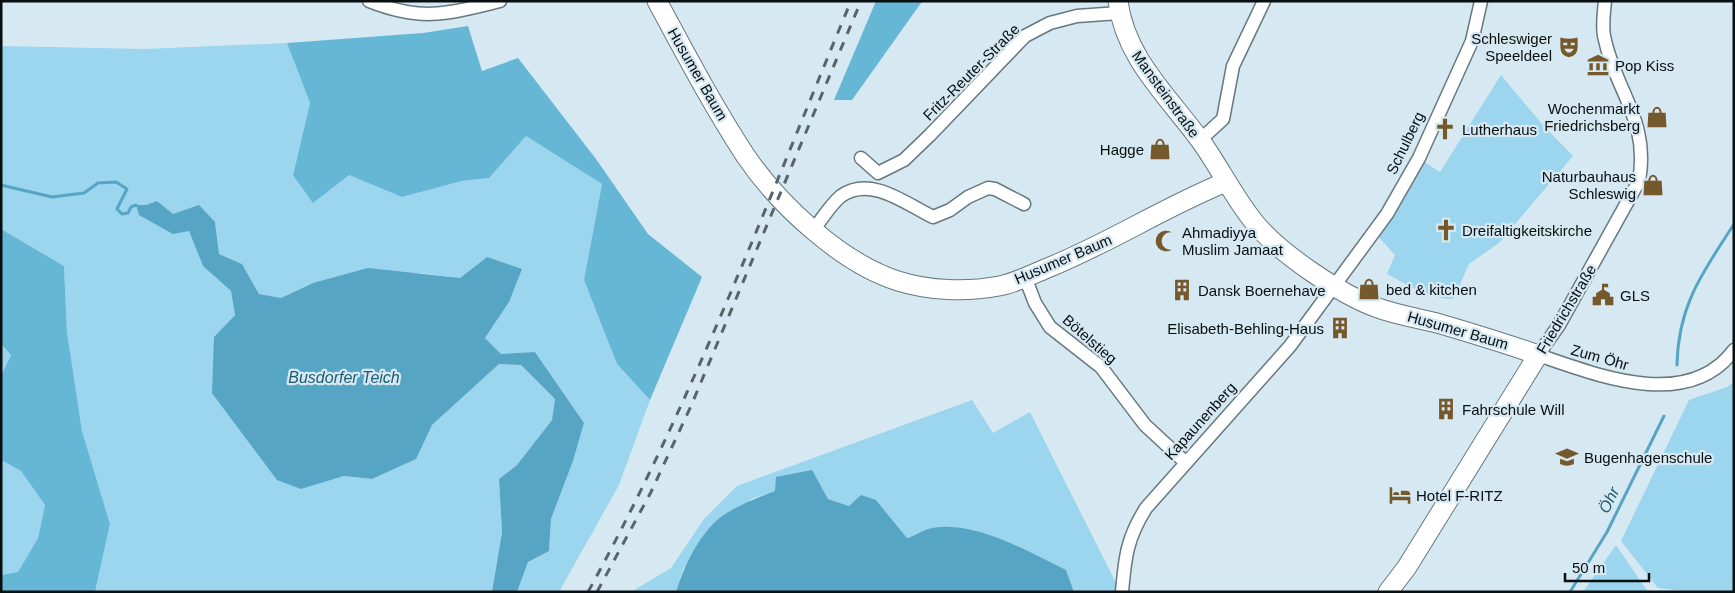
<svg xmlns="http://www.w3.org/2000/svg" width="1735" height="593" font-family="Helvetica,sans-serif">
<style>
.green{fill:#9bd5ee}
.forest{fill:#66b6d6}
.water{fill:#56a5c5}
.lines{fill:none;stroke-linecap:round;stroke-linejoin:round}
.stream{stroke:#56a5c5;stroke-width:3}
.street-casing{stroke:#67787f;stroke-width:15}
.secondary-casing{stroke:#67787f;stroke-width:21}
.street{stroke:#fff;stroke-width:12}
.secondary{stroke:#fff;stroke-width:19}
.rail{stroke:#586469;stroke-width:3;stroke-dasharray:9 9;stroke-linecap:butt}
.labels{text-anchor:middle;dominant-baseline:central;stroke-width:4.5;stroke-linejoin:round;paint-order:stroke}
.poi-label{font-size:15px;fill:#080f11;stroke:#d6e9f2;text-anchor:start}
.street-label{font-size:15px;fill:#080f11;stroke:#d6e9f2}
.water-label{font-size:16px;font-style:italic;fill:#1e5c73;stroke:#d6e9f2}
</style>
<rect width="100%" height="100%" fill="#d6e9f2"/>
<g class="green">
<polygon points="287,43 310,103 293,174 349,175 402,197 462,181 489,178 526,136 602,184 584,280 617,364 650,400 619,485 559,592 517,592 528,562 549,551 551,519 573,461 584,423 535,352 501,354 485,338 509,302 487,257 460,278 419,273 313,283 281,298 259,294 242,264 219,254 215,222 173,215 157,201 146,205 137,205 140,215 189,231 203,266 231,291 235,315 214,337 301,489 344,476 372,479 415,459 432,425 499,364 521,365 555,399 552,420 517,465 499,479 502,532 492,592 95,592 110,524 82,431 67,332 64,266 1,229 1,46 145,49"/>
<path d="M1501,75L1542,124L1573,156L1499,243L1469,264L1454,298C1436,303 1403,282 1387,274L1395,255L1376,234L1421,160L1440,172Z"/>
<polygon points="1,344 11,355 1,376"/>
<polygon points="1734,382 1734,592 1691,592 1658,588 1621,541 1689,400 1727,387"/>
<path d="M972,400L993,433L1030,412L1115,581L1117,592H1074L1066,570C1029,552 971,519 928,529C921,531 915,536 907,538L876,500L849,506L828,499L775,491L751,499L683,569L676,592H631L671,568L704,519L737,486Z"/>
<polygon points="1,460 21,471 45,505 38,538 18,572 1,575"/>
<polygon points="1616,545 1648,592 1583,592"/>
</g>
<g class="forest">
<polygon points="876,1 925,1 921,3 852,100 834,100"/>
<polygon points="468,26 482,71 518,58 596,159 648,234 702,277 650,400 617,364 584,280 602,184 526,136 489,178 462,181 402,197 349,175 313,203 293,175 310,103 287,43 423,33"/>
<polygon points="1,229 64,266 67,332 82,431 110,524 95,592 1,592 1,575 18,572 38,538 45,505 21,471 1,460 1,376 11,355 1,344"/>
</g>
<g class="water">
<polygon points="157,201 173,214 199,205 215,222 219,254 242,264 259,294 281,298 313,283 368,268 460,278 487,257 522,269 509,302 485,338 501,354 535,352 584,423 573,461 551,519 549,551 528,562 517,592 492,592 502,532 499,479 517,465 552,420 555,399 521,365 499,364 432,425 416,459 372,479 344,476 301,489 277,480 212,393 214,337 235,315 231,291 203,266 189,231 173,234 139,215 136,205 146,205"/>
<path d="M812,470L828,499L849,506L861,495L876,500L907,538C915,536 921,531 928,529C971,518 1029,552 1066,570L1074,592H676C683,568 696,542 713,524C727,509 756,498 775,491L776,477Z"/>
</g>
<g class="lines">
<g class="stream">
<polyline points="1,185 52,197 84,193 98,183 116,182 127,189 117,209 122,214 128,213 131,207 136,205"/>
<path d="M1677,365C1678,305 1703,272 1734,224"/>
<polyline points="1570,592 1607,532 1664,416"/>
</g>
<g class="street-casing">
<g id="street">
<path d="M369,1C422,22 447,14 500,1"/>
<path d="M1605,1C1604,12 1602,25 1604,36C1615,91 1650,120 1639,181L1559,325L1538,355C1597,375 1688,412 1734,350"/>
<polyline points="1200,140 1223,119 1233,66 1264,1"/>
<polyline points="861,158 878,173 904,160 930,135 1025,36 1050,23 1077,16 1119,13"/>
<path d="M814,229C822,219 831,204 841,196C871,175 906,204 933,217L950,210L968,197L988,188L995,189L1024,204"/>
<polyline points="1025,277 1035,303 1050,327 1101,367 1145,425 1185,462"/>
<path d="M1122,592C1125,557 1127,538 1146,508L1290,346L1387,214L1419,158L1472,41L1481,1"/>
</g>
</g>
<g class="secondary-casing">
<g id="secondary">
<path d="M657,1C685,53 713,106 745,155C778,204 841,263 898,281C929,291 967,292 999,286C1015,283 1031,275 1045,269C1108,244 1164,207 1226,182"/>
<path d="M1118,1C1125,58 1168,96 1200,140C1219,166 1233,196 1254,222C1279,253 1341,295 1378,308C1397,315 1418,318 1437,323C1471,333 1505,343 1538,355L1407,567L1388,592"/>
</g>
</g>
<use href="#street" class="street"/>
<use href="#secondary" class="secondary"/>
<g class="rail">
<path d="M588,592C692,403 768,200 851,1"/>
<polyline points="597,592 651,492 691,406 861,1"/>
</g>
</g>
<defs>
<g id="theatre-bare" transform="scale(1.725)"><path d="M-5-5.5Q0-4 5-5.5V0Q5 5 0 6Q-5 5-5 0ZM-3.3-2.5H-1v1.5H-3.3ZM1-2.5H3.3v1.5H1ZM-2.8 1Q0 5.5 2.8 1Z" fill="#75582b" stroke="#d6e9f2" stroke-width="2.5" paint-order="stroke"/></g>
<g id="museum-bare" transform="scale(1.725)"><path d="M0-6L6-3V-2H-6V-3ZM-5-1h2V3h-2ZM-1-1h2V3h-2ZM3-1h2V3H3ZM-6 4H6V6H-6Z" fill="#75582b" stroke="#d6e9f2" stroke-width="2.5" paint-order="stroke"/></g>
<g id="shop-bare" transform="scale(1.725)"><path d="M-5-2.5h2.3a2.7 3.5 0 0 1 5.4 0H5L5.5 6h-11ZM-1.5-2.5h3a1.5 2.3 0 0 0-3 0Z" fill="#75582b" stroke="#d6e9f2" stroke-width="2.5" paint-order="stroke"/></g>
<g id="church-bare" transform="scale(1.725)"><path d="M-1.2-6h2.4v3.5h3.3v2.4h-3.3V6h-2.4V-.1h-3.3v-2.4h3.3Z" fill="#75582b" stroke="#d6e9f2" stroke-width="2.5" paint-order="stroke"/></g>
<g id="mosque-bare" transform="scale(1.725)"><path d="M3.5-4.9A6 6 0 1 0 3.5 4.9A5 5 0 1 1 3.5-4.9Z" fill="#75582b" stroke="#d6e9f2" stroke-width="2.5" paint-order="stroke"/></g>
<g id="building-bare" transform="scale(1.725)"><path d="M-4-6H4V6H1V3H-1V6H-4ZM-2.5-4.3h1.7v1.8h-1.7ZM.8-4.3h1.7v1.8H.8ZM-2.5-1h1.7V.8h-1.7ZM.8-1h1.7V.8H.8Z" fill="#75582b" stroke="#d6e9f2" stroke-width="2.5" paint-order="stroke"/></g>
<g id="civic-bare" transform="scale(1.725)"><path d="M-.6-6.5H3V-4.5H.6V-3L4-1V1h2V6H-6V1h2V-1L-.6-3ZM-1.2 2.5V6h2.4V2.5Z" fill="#75582b" stroke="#d6e9f2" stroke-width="2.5" paint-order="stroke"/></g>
<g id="school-bare" transform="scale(1.725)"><path d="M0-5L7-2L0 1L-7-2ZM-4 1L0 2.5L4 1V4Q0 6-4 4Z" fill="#75582b" stroke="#d6e9f2" stroke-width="2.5" paint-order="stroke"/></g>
<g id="hotel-bare" transform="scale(1.725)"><path d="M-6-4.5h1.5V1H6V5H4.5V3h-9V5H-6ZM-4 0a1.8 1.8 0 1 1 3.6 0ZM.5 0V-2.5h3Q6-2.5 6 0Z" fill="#75582b" stroke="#d6e9f2" stroke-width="2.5" paint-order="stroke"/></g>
</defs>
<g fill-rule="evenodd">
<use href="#theatre-bare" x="1569" y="47"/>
<use href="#museum-bare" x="1598" y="65"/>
<use href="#shop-bare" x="1657" y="117"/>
<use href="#church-bare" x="1445" y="129"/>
<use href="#shop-bare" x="1160" y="149"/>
<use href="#shop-bare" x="1653" y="185"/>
<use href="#church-bare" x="1446" y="230"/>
<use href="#mosque-bare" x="1166" y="241"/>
<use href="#shop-bare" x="1369" y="289"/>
<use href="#building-bare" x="1182" y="290"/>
<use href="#civic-bare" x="1603" y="295"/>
<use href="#building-bare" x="1340" y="328"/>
<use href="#building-bare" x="1446" y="409"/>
<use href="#school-bare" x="1567" y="457"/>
<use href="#hotel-bare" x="1400" y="495"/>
</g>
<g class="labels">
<g class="poi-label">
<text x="1552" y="38" text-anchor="end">Schleswiger<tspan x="1552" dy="17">Speeldeel</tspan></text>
<text x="1615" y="65">Pop Kiss</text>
<text x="1640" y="108" text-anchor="end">Wochenmarkt<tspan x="1640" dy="17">Friedrichsberg</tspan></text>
<text x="1462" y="129">Lutherhaus</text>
<text x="1144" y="149" text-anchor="end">Hagge</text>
<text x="1636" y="176" text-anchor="end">Naturbauhaus<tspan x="1636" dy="17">Schleswig</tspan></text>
<text x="1462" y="230">Dreifaltigkeitskirche</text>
<text x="1182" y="232">Ahmadiyya<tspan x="1182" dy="17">Muslim Jamaat</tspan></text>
<text x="1386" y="289">bed &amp; kitchen</text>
<text x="1198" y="290">Dansk Boernehave</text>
<text x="1620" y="295">GLS</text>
<text x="1324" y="328" text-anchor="end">Elisabeth-Behling-Haus</text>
<text x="1462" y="409">Fahrschule Will</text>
<text x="1584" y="457">Bugenhagenschule</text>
<text x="1416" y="495">Hotel F-RITZ</text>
</g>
<g class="street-label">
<text transform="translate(971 72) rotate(-45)">Fritz-Reuter-Straße</text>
<text transform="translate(698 74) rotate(60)">Husumer Baum</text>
<text transform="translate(1166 94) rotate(54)">Mansteinstraße</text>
<text transform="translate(1405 143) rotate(-64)">Schulberg</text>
<text transform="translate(1063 259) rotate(-23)">Husumer Baum</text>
<text transform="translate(1566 309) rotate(-59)">Friedrichstraße</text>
<text transform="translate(1458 330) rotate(16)">Husumer Baum</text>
<text transform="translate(1090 339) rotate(41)">Bötelstieg</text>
<text transform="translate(1600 357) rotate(16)">Zum Öhr</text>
<text transform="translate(1200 421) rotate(-48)">Kapaunenberg</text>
</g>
<g class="water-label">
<text x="344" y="377">Busdorfer Teich</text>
<text transform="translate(1609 500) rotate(-64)">Öhr</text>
</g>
</g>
<rect width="1735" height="593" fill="none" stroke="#080f11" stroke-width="5"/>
<path d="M1565 573v8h84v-8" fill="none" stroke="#080f11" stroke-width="2.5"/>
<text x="1572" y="573" font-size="15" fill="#080f11" stroke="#d6e9f2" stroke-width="4" paint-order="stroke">50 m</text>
</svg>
